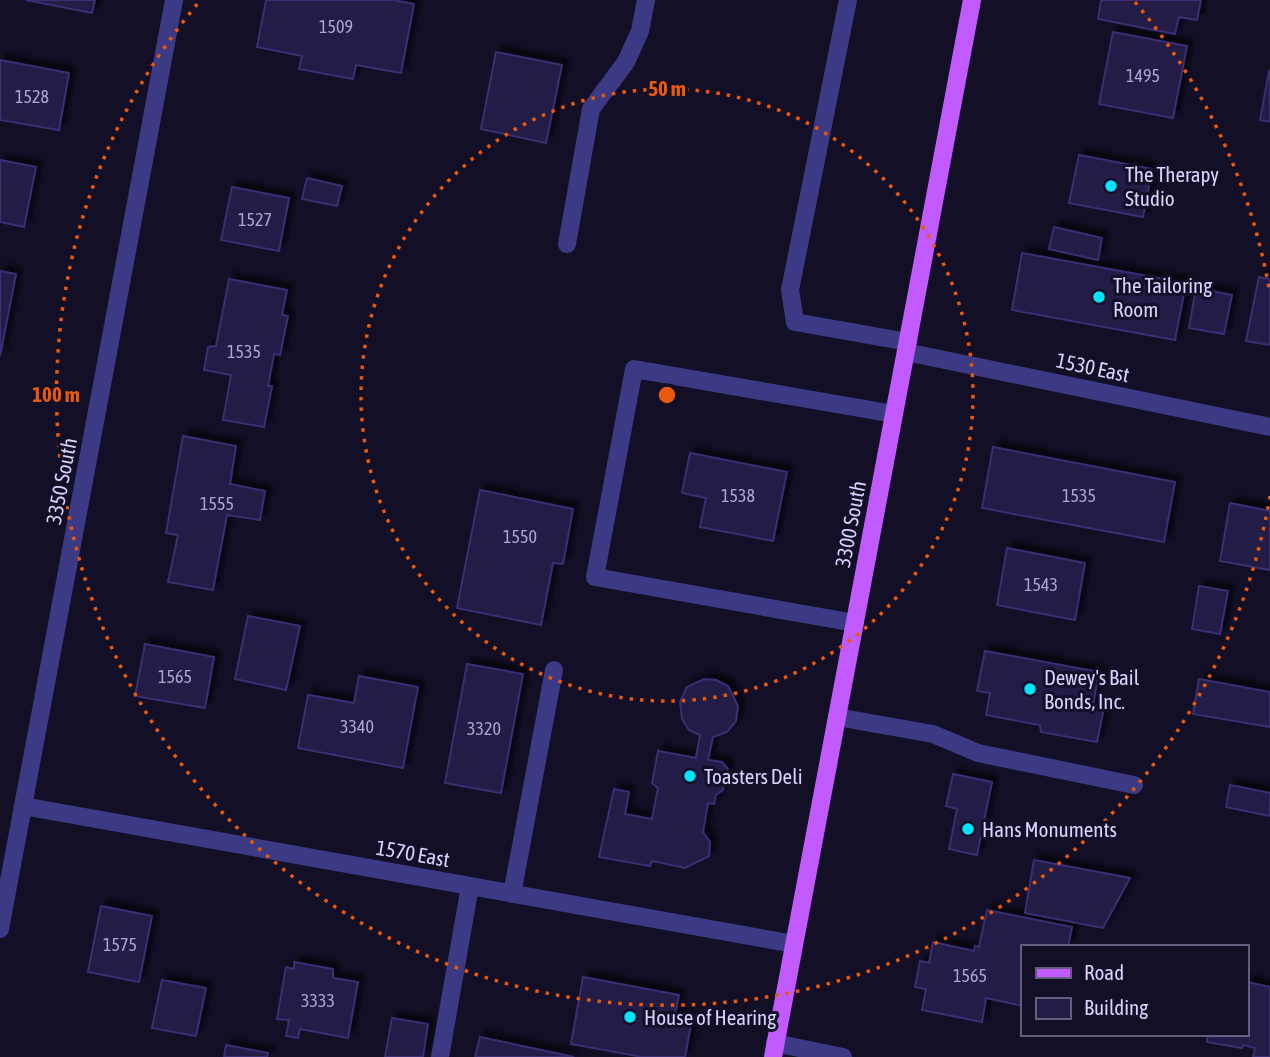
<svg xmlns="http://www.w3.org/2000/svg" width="1270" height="1057" font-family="'Asap Condensed',sans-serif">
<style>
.building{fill:#241b47;stroke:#3b2d73;stroke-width:2;filter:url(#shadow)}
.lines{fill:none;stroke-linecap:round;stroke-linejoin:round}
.minor{stroke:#3d3a85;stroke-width:18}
.major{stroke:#c25bff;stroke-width:18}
.ring{fill:none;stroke:#e8590c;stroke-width:3.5;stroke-dasharray:3.5 7}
.poi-dot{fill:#00e5ff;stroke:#130f26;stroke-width:2.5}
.labels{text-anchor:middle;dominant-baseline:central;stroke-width:6;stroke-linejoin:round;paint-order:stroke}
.number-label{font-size:18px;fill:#aca6d1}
.poi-label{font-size:21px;fill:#d9d4ff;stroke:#130f26;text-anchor:start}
.street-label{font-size:21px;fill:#d9d4ff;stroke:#130f26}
.centre{fill:#e8590c;stroke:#130f26;stroke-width:3.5}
.ring-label{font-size:21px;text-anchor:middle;font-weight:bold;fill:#e8590c;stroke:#130f26;stroke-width:6;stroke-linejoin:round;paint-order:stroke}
</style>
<defs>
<filter id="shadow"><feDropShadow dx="6" dy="-6" stdDeviation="2" flood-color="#0009"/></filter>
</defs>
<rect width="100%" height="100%" fill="#130f26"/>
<g class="building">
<polygon points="26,0 95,0 92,13"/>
<polygon points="266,0 393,0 414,4 401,73 356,65 353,79 299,69 302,56 257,47"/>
<polygon points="1101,0 1201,0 1197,20 1179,17 1175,34 1098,19"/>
<polygon points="1113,32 1187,46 1173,118 1099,104"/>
<polygon points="496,52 562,65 546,143 481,129"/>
<polygon points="0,60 69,73 59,130 0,120"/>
<polygon points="1269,71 1270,71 1270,122 1260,120"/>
<polygon points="1079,155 1152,169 1143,217 1069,203"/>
<polygon points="0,160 36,167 24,227 0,222"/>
<polygon points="307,178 342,186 337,206 302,199"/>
<polygon points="232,187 289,198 279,251 221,240"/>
<polygon points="1054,227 1102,238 1098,260 1049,249"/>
<polygon points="1022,253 1186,283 1175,340 1012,310"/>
<polygon points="0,271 16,274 0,356"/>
<polygon points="1259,277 1270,279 1270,345 1246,341"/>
<polygon points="229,279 287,290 282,315 288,316 280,355 274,354 268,386 272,386 264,427 223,420 231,375 204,370 208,347 216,346"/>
<polygon points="1196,288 1232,295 1224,334 1189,328"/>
<polygon points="183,436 236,446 230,484 265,491 260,520 227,515 213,590 168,582 178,535 166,533"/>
<polygon points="993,447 1175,482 1164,542 982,508"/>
<polygon points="690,453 787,472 773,541 700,527 706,498 682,493"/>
<polygon points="480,490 573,509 563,564 553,563 541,625 457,608"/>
<polygon points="1230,503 1270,511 1270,570 1220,561"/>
<polygon points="1007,548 1085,563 1075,620 997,605"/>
<polygon points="1199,586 1228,591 1220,634 1192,629"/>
<polygon points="248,616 300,626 286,690 235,679"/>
<polygon points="145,644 214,657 205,708 135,696"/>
<polygon points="985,651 1099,672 1093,705 1104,708 1097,742 1041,732 1040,725 986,715 990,693 977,691"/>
<polygon points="467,664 523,674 501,793 445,783"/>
<polygon points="359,676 418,687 403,768 298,748 308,695 354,703"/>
<polygon points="704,679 716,680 728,686 738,706 736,721 727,732 713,737 708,760 722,762 728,769 723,790 716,795 714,804 708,803 703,832 710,842 709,856 685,868 652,861 650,866 599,857 614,789 629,792 625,814 652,819 658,788 652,783 658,751 696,758 700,735 689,730 682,719 680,702 687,687"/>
<polygon points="1199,679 1270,692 1270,727 1193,714"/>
<polygon points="953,774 992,782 977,855 949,849 957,809 946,806"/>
<polygon points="1230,785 1270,793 1270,816 1226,807"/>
<polygon points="1034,860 1130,878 1103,928 1025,913"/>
<polygon points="101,906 152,916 139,982 88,972"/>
<polygon points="987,910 1072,927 1068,947 1023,947 1023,1006 986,998 982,1022 922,1010 926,989 915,987 920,961 929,963 933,942 974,951 975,946 979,947"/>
<polygon points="294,962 333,969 333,978 358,982 348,1038 300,1029 298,1038 286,1036 289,1020 277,1019 286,967 294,969"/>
<polygon points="583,977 679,995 675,1015 692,1019 685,1057 642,1057 571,1044"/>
<polygon points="162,980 206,988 196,1036 152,1028"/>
<polygon points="1247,982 1270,987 1270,1057 1253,1057 1255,1048 1243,1045 1242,1048 1207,1042 1208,1034 1247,1034"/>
<polygon points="392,1018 428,1024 423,1057 385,1057"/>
<polygon points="480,1037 574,1057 475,1057"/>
<polygon points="226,1045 268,1053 267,1057 224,1057"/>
</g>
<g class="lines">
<g class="minor">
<polyline points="848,0 790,290 795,322 908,342"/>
<polyline points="567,244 591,109 626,62 640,31 646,0"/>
<polyline points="906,352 1270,427"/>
<polyline points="855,623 595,577 634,369 894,414"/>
<polyline points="837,717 933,734 978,753 1134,785"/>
<polyline points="23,806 794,944"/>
<polyline points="512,894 554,670"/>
<polyline points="0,929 174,0"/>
<polyline points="775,1043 843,1057"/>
<polyline points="440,1057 470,886"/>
</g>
<polyline class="major" points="773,1057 972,0"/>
</g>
<g class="ring">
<circle cx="667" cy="395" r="306"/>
<path d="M1270 496A611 611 0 1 1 199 2M1135 2A611 611 0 0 1 1270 294"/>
</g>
<g class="poi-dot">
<circle cx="1111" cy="186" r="7"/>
<circle cx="1099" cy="297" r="7"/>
<circle cx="1030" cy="689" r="7"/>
<circle cx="690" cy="776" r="7"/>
<circle cx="968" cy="829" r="7"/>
<circle cx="630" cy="1017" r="7"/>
</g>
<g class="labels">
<g class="number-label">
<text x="336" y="26">1509</text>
<text x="1143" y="75">1495</text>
<text x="32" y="96">1528</text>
<text x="255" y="219">1527</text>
<text x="244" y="351">1535</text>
<text x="738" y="495">1538</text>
<text x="1079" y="495">1535</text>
<text x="217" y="503">1555</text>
<text x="520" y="536">1550</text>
<text x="1041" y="584">1543</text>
<text x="175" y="676">1565</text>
<text x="357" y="726">3340</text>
<text x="484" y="728">3320</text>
<text x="120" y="944">1575</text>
<text x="970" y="975">1565</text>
<text x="318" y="1000">3333</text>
</g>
<g class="poi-label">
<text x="1125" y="174">The Therapy<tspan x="1125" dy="24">Studio</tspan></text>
<text x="1113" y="285">The Tailoring<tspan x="1113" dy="24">Room</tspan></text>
<text x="1044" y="677">Dewey's Bail<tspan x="1044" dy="24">Bonds, Inc.</tspan></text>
<text x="704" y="776">Toasters Deli</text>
<text x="982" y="829">Hans Monuments</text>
<text x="644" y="1017">House of Hearing</text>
</g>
<g class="street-label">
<text transform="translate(1093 367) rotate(12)">1530 East</text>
<text transform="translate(61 481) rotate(-79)">3350 South</text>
<text transform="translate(850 524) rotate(-79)">3300 South</text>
<text transform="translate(413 853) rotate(10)">1570 East</text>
</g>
</g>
<circle cx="667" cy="395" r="10" class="centre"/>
<g class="ring-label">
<text x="667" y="96">50 m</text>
<text x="56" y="402">100 m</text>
</g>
<rect x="1021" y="945" width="228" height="91" fill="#130f26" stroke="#625e7d" stroke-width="2"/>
<rect x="1036" y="968" width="35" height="10" fill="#c25bff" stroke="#625e7d" stroke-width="2"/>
<text x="1084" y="980" font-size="21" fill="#d9d4ff">Road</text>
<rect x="1036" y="998" width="35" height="21" fill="#241b47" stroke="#625e7d" stroke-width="2"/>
<text x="1084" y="1015" font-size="21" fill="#d9d4ff">Building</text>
</svg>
